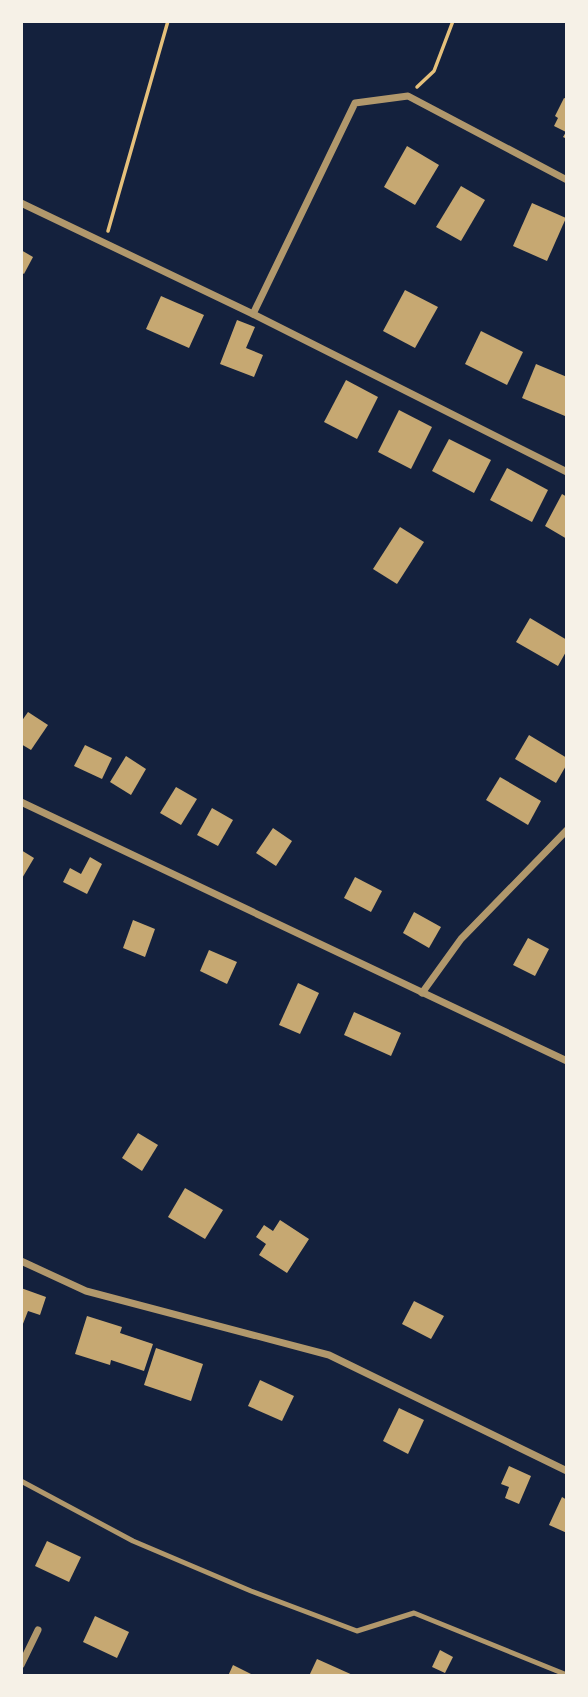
<svg xmlns="http://www.w3.org/2000/svg" width="588" height="1697" font-family="'Golos Text',sans-serif">
<style>
.building{fill:#c6a872}
.lines{fill:none;stroke-linecap:round;stroke-linejoin:round}
.path{stroke:#e5c07b;stroke-width:3.5}
.service{stroke:#b1986c;stroke-width:5}
.minor{stroke:#b1986c;stroke-width:7}
</style>
<rect width="100%" height="100%" fill="#14213d"/>
<g class="building">
<polygon points="564,98 567,99 567,139 563,137 566,132 554,126 558,118 555,116"/>
<polygon points="407,146 439,165 415,205 384,187"/>
<polygon points="461,186 485,200 461,241 436,227"/>
<polygon points="532,203 566,218 547,261 513,246"/>
<polygon points="21,250 33,257 24,274 21,272"/>
<polygon points="405,290 438,307 415,348 383,331"/>
<polygon points="161,296 204,315 189,348 146,329"/>
<polygon points="237,320 255,327 246,348 263,355 254,377 220,364"/>
<polygon points="481,331 523,352 507,385 465,364"/>
<polygon points="536,364 567,377 565,416 522,398"/>
<polygon points="346,380 378,397 357,439 324,422"/>
<polygon points="399,410 432,427 411,469 378,452"/>
<polygon points="449,439 491,460 474,493 432,471"/>
<polygon points="507,468 548,490 532,522 490,500"/>
<polygon points="562,494 567,497 567,539 545,526"/>
<polygon points="400,527 424,542 397,584 373,569"/>
<polygon points="530,618 567,640 567,650 558,666 516,642"/>
<polygon points="28,712 48,725 31,750 21,744 21,722"/>
<polygon points="529,735 567,758 567,764 556,783 515,759"/>
<polygon points="85,745 112,758 102,779 74,766"/>
<polygon points="126,756 146,769 131,795 110,782"/>
<polygon points="500,777 541,801 528,825 486,800"/>
<polygon points="176,787 197,799 181,825 160,813"/>
<polygon points="212,808 233,820 218,846 197,835"/>
<polygon points="273,828 292,841 276,866 256,853"/>
<polygon points="21,850 34,858 21,880"/>
<polygon points="90,857 102,864 87,894 63,882 70,868 81,874"/>
<polygon points="355,877 382,891 371,912 344,898"/>
<polygon points="414,912 441,927 429,948 403,933"/>
<polygon points="133,920 155,929 145,957 123,948"/>
<polygon points="528,938 549,949 535,976 513,965"/>
<polygon points="209,950 237,962 227,984 200,971"/>
<polygon points="298,983 319,993 300,1034 279,1025"/>
<polygon points="354,1012 401,1033 391,1056 344,1035"/>
<polygon points="138,1133 158,1145 142,1171 122,1158"/>
<polygon points="185,1188 223,1210 205,1239 168,1217"/>
<polygon points="280,1220 309,1239 287,1273 259,1255 266,1244 256,1237 264,1225 273,1231"/>
<polygon points="21,1288 46,1297 40,1315 28,1311 21,1329"/>
<polygon points="414,1301 444,1316 431,1339 402,1324"/>
<polygon points="87,1316 122,1327 120,1333 153,1344 144,1371 111,1360 110,1365 75,1354"/>
<polygon points="156,1348 203,1364 191,1401 144,1385"/>
<polygon points="260,1380 294,1396 282,1421 248,1406"/>
<polygon points="399,1408 424,1420 408,1454 383,1441"/>
<polygon points="509,1466 531,1476 519,1504 505,1498 509,1487 501,1484"/>
<polygon points="562,1497 567,1500 567,1533 549,1525"/>
<polygon points="47,1541 81,1557 69,1582 35,1566"/>
<polygon points="95,1616 129,1632 117,1658 83,1642"/>
<polygon points="440,1650 453,1657 445,1673 432,1667"/>
<polygon points="317,1659 355,1676 309,1676"/>
<polygon points="233,1665 255,1676 228,1676"/>
</g>
<g class="lines">
<g class="path">
<polyline points="417,87 434,71 453,21"/>
<polyline points="108,231 168,21"/>
</g>
<polyline class="service" points="21,1481 133,1541 251,1591 357,1631 414,1613 567,1675"/>
<g class="minor">
<polyline points="21,203 253,314 567,472"/>
<polyline points="253,314 355,103 408,96 567,180"/>
<polyline points="21,802 567,1061"/>
<polyline points="422,993 461,939 567,830"/>
<polyline points="21,1261 86,1291 329,1355 567,1471"/>
<polyline points="21,1665 38,1630"/>
</g>
</g>
<rect width="588" height="1697" fill="none" stroke="#f6f1e7" stroke-width="46"/>
</svg>
